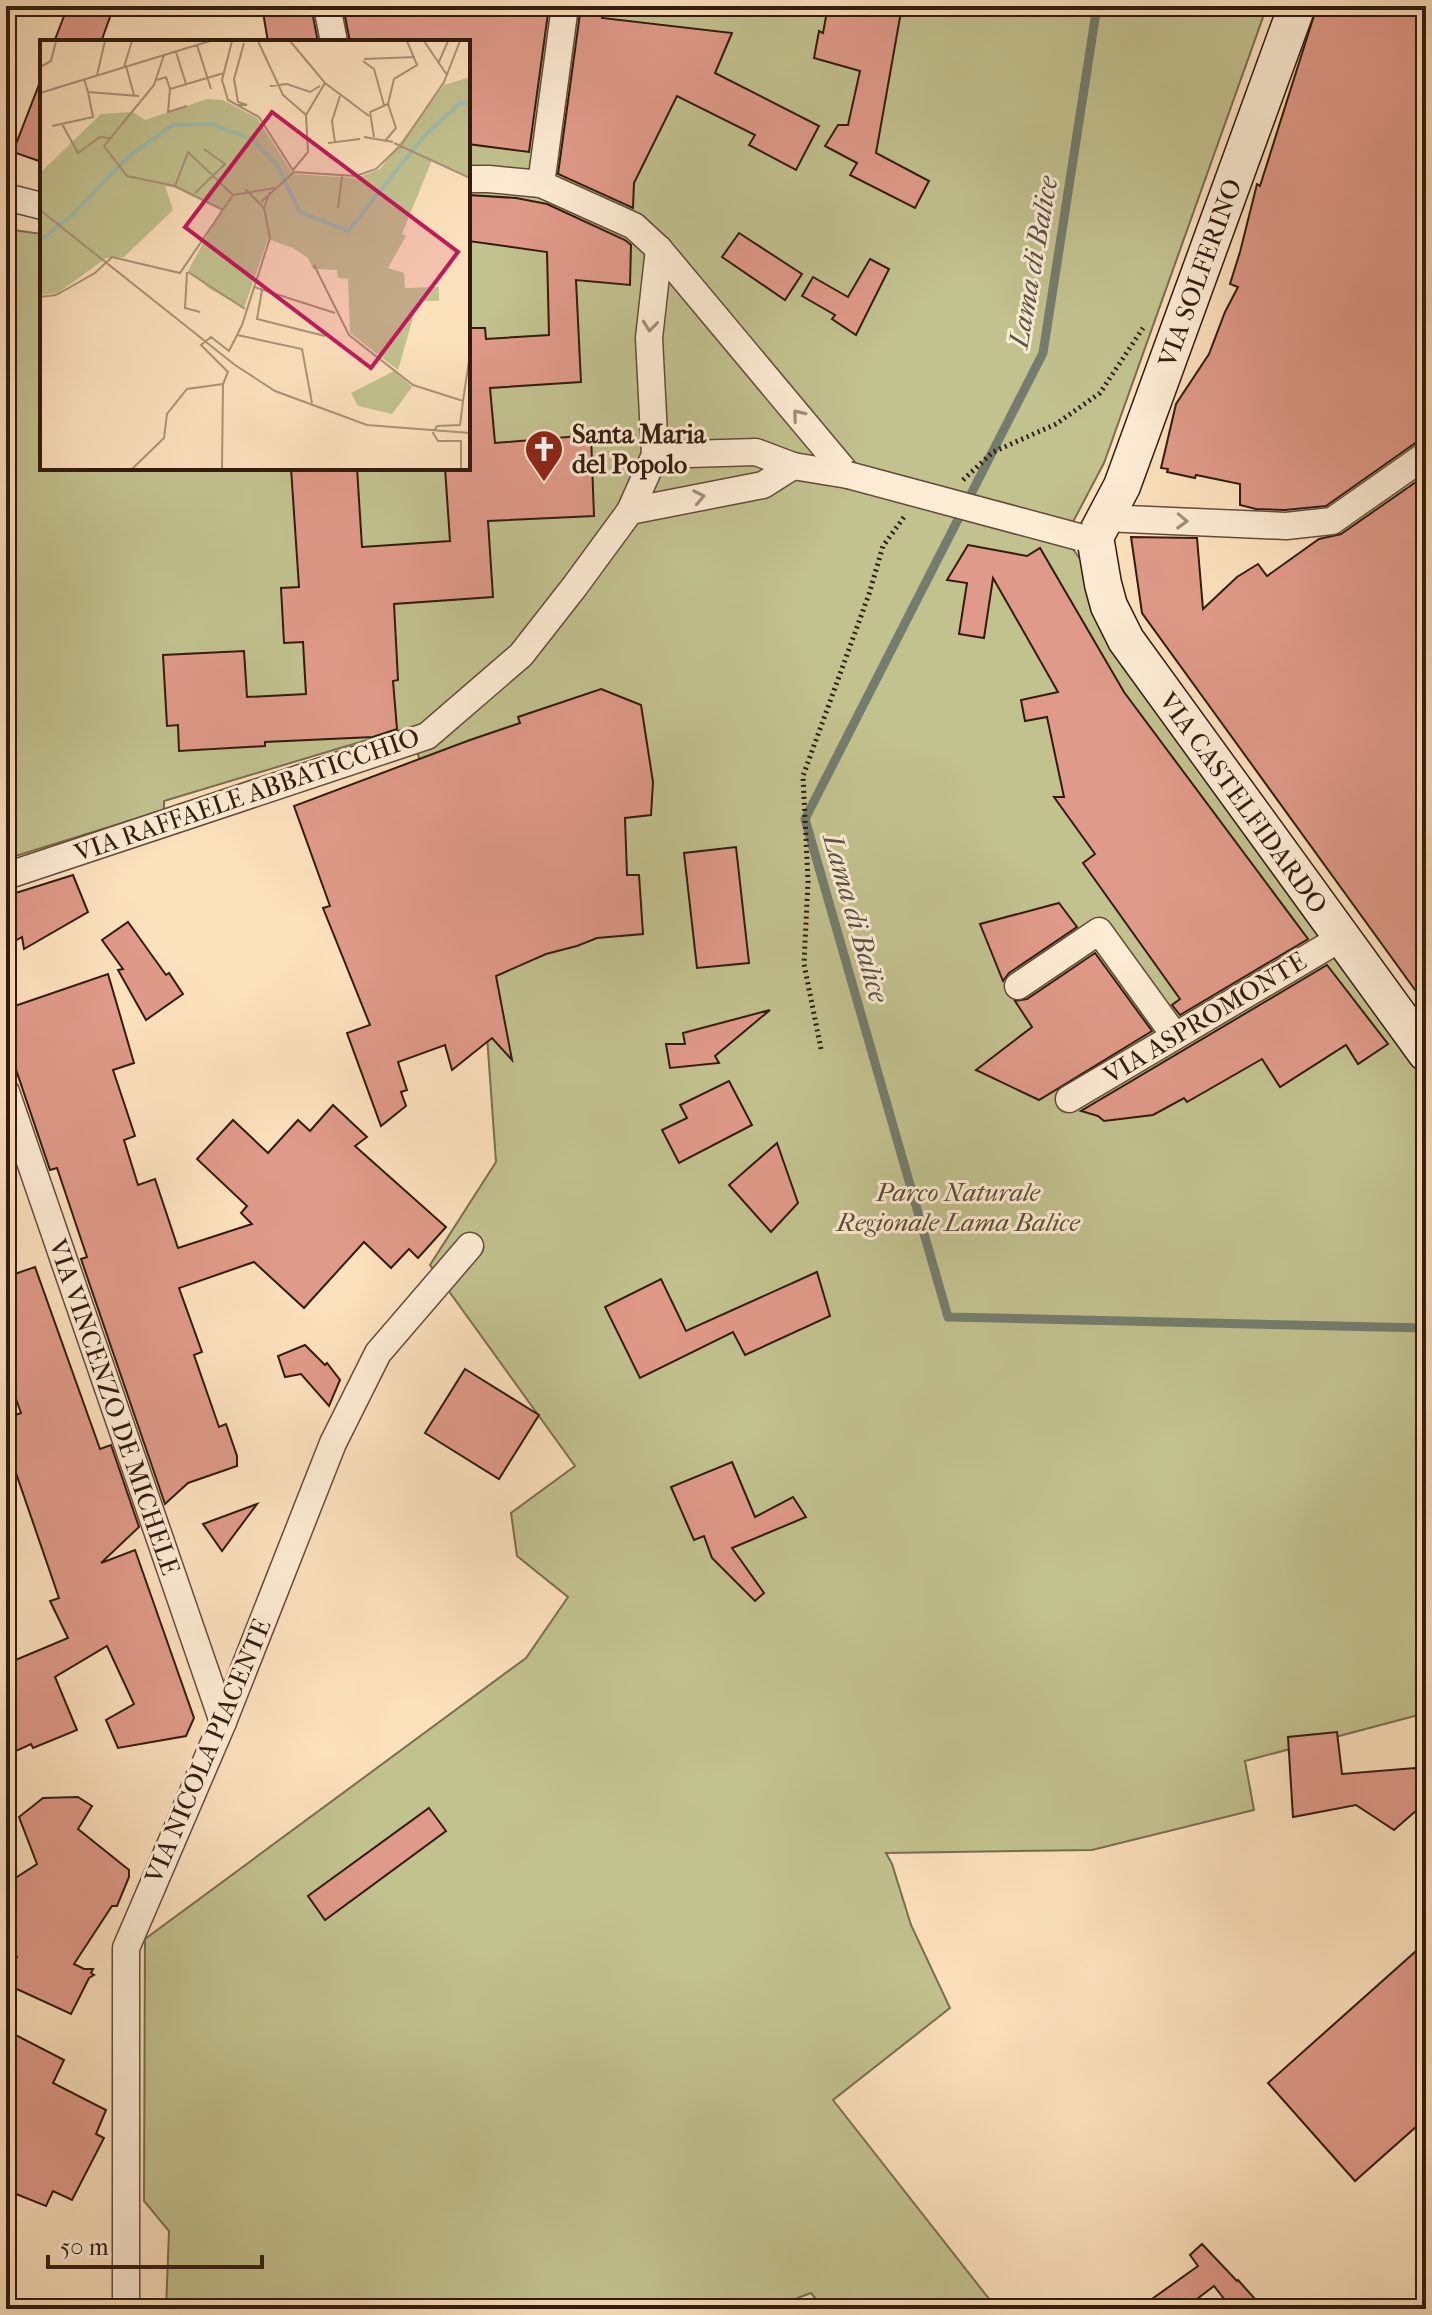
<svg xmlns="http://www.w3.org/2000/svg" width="1432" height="2315" font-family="'IM FELL French Canon',serif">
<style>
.green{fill:#c2c28f;stroke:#7a6e4f;stroke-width:2}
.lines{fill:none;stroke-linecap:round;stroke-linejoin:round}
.stream{stroke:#747d6d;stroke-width:9}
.building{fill:#e09a89;stroke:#321b0f;stroke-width:2}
.street-casing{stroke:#644c3a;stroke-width:29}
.secondary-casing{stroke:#321b0f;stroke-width:39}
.path{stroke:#321b0f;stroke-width:5;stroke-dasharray:2 4;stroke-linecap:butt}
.street{stroke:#fdecd4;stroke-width:26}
.secondary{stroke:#fdecd4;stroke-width:36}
.street-bridge-casing{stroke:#644c3a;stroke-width:29;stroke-linecap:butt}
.street-bridge{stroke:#fdecd4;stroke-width:26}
.oneway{stroke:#a28e7b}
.labels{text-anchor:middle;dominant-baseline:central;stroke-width:6;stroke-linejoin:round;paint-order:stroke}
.street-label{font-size:26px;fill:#321b0f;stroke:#fdecd4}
.poi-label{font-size:26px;font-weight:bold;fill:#321b0f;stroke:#fdecd4;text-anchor:start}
.park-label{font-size:26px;font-style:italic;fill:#5d4d35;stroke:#fdecd4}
.water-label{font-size:28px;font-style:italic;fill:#585446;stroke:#fdecd4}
.inset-river{fill:none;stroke:#a0beac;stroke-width:4}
.inset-road{fill:none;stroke:#ab9277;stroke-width:2}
.view{fill:#c2185b;fill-opacity:0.15;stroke:#c2185b;stroke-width:4}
.inset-edge{fill:none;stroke:#321b0f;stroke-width:4}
</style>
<rect width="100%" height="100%" fill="#fce1bd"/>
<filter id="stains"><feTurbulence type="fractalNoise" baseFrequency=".0025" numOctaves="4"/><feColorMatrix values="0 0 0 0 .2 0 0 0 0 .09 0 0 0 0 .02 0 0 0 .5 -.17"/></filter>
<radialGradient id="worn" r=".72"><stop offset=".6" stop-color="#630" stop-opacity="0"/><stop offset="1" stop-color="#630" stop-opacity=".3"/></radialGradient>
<polygon class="green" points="318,6 1267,6 1104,463 1065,537 1426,1070 1426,1713 1245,1761 1254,1810 1092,1850 886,1853 892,1864 911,1925 950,2008 833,2100 997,2309 824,2309 811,2293 768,2309 166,2309 169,2231 144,2201 145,1939 526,1658 568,1597 517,1556 511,1513 575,1466 430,1265 496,1162 483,980 410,727 164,801 164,810 6,859 6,229 42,234 42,468 468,468 468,42 325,42"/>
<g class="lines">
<polyline class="stream" points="1097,6 1043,353 805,819 948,1317 1426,1328"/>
</g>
<g class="building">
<polygon points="68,6 114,6 101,42 54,42"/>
<polygon points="262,6 311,6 318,42 268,42"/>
<polygon points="343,6 438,6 438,11 479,6 549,6 529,152 468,144 468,42 350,42"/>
<polygon points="581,6 604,6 602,18 732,33 715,73 819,126 796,170 749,145 755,135 677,96 634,183 633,208 558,174"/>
<polygon points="828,6 902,6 876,153 929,181 915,208 850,175 857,163 825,146 838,125 848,125 860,71 814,58 819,31 823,33"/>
<polygon points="1317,6 1416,6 1415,11 1426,14 1426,439 1417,442 1326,506 1285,510 1256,509 1240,505 1240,484 1196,475 1195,478 1167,472 1168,469 1161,468 1176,404 1209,354 1225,312 1238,287 1230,284 1240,252 1257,184 1260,186"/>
<polygon points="40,82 42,82 42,162 13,152"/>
<polygon points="468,195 516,198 547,204 625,240 631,245 630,285 576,280 581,382 490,388 495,443 591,435 594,516 488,521 493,597 394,604 398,680 393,681 397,729 373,737 265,742 265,746 179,751 178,725 167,726 163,655 244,651 247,697 306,694 303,642 284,643 281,588 299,587 291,468 357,468 362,547 450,541 445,468 468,468 468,328 485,328 486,339 549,335 547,252 468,241"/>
<polygon points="739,233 802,274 785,300 722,257"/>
<polygon points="870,259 889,269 856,335 832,319 835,315 802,296 813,277 848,297"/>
<polygon points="1426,475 1426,1005 1142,613 1131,537 1197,538 1203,609 1237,577 1258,564 1267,576 1319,539 1341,534"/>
<polygon points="968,545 1027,556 1040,548 1124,692 1308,939 1180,1015 1172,1005 1180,999 1083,863 1095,854 1054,797 1064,797 1047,717 1025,721 1021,700 1058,692 993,578 984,638 959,634 967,583 947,580"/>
<polygon points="601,689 641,705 653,782 651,815 625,818 627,875 639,875 643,934 597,938 577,946 546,954 496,976 512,1060 492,1038 452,1070 445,1045 398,1062 407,1090 401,1092 406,1106 381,1126 347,1033 370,1025 323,908 330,906 294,806 470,740 520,723 518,717"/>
<polygon points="736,847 749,963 697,968 684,853"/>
<polygon points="73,875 88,912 24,949 22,937 6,946 6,896"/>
<polygon points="1059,903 1077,927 1009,973 1003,981 980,924"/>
<polygon points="128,922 166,975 169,973 183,994 146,1020 118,970 123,969 102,940"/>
<polygon points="1095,953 1152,1031 1039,1100 976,1070 1032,1027 1015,1001 1027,999"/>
<polygon points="1327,965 1388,1044 1358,1064 1346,1045 1280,1087 1262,1059 1187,1102 1184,1098 1153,1115 1104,1121 1098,1116 1081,1111"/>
<polygon points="108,974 134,1063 113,1070 135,1136 124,1140 138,1185 155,1179 178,1248 252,1224 241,1213 247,1206 197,1159 233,1120 268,1153 298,1120 310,1131 333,1105 367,1137 355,1146 446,1227 418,1258 409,1249 391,1268 364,1242 304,1308 254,1262 179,1288 202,1352 194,1355 219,1427 226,1424 237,1456 237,1466 188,1483 165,1504 81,1259 87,1257 57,1168 50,1170 6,1040 6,1009"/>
<polygon points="770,1010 715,1056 719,1063 670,1068 666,1044 685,1044 683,1033"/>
<polygon points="729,1081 752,1125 679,1163 662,1130 687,1118 680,1105"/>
<polygon points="777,1143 798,1203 771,1232 729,1185"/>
<polygon points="35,1267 100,1449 111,1445 139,1527 101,1563 135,1550 194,1718 186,1736 118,1748 106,1720 134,1704 107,1646 55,1677 77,1730 33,1748 31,1744 16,1751 6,1726 6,1664 68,1638 50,1601 59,1598 6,1444 6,1418 21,1413 6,1371 6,1277"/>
<polygon points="817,1272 830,1316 745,1355 733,1332 640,1378 605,1307 661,1279 686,1331"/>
<polygon points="305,1345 325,1365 327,1363 340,1380 329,1406 301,1374 285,1377 278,1356"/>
<polygon points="465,1369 539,1415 499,1479 425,1433"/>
<polygon points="732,1462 755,1517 793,1497 806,1517 732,1548 764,1593 755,1601 712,1558 704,1536 694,1540 671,1487"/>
<polygon points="257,1504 222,1551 203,1524"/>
<polygon points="1337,1732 1342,1774 1415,1768 1426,1790 1426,1802 1394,1830 1356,1805 1293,1817 1288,1737"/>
<polygon points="78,1797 92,1806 78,1829 129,1870 129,1877 117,1906 112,1906 74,1964 84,1969 93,1969 91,1973 94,1975 89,1978 71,2014 6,1984 6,1978 17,1957 6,1952 6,1884 37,1864 19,1817 43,1798"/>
<polygon points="429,1808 446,1831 325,1920 308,1896"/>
<polygon points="1415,1952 1426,1964 1426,2118 1355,2181 1268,2083"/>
<polygon points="6,2030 64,2060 53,2083 106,2110 96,2134 104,2138 72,2200 53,2191 46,2206 6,2190"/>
<polygon points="1202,2244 1237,2281 1238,2280 1264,2309 1232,2309 1214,2286 1184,2309 1138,2309 1198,2266 1190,2255"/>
</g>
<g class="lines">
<g class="street-casing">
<g id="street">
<polyline points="327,6 334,42"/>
<polyline points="468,179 489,179 541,184 634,226 659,249 848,475"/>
<polyline points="541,184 565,6"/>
<polyline points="6,197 42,206"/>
<polyline points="659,249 649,338 655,455 630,511 763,485 793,466"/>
<polyline points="655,455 756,452 793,466 848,475"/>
<polyline points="1104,518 1286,526 1332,521 1426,455"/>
<polyline points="6,876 427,736 521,655 575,586 630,511"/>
<polyline points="1018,986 1099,931 1175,1036"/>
<polyline points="6,1092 223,1722"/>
<polyline points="1069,1099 1341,938"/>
<polyline points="126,2309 126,1948 223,1722 333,1443 378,1353 470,1246"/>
</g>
</g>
<g class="secondary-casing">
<polyline id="secondary" points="1297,6 1122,486 1095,537 1103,584 1109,606 1126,640 1426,1053"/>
</g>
<g class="path">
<polyline points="963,480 993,452 1056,424 1100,393 1143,328"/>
<polyline points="821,1049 804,964 808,881 803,776 869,594 883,546 904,517"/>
</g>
<use href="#street" class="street"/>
<use href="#secondary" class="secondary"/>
<g class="street-bridge-casing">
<polyline id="street-bridge" points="848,475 1079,537"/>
</g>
<use href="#street-bridge" class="street-bridge"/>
</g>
<defs><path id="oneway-chevron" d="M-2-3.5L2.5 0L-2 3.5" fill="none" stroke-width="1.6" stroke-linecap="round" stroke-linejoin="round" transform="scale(2)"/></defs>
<g class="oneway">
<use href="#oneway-chevron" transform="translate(650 326) rotate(96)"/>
<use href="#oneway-chevron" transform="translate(798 415) rotate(-130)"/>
<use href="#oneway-chevron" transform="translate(699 497) rotate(-11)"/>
<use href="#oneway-chevron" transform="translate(1182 521) rotate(2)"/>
</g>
<defs>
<g id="church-pin" transform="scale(2)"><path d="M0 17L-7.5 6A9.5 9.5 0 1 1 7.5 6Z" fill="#8f2418" stroke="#fdecd4"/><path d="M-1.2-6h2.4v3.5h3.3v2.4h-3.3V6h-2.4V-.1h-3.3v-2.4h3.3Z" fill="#fff"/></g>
</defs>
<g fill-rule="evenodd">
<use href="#church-pin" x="544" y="449"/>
</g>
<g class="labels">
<g class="street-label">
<text transform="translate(1200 273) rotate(-70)">VIA SOLFERINO</text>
<text transform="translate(247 795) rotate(-19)">VIA RAFFAELE ABBATICCHIO</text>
<text transform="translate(1243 803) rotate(54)">VIA CASTELFIDARDO</text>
<text transform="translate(1205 1018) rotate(-31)">VIA ASPROMONTE</text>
<text transform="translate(114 1407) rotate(71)">VIA VINCENZO DE MICHELE</text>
<text transform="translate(208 1751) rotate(-67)">VIA NICOLA PIACENTE</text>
</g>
<g class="poi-label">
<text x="572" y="434">Santa Maria<tspan x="572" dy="30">del Popolo</tspan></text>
</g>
<g class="park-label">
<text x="958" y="1192">Parco Naturale<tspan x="958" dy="30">Regionale Lama Balice</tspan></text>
</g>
<g class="water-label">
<text transform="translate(1033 262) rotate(-80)">Lama di Balice</text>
<text transform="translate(856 918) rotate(74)">Lama di Balice</text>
</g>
</g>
<g transform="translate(40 40)">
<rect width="430" height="430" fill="#fce1bd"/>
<path d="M430,37V137L392,120L362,194L366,196L348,228L364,233L365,248L399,247V261H378L358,330L310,293L308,239L298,238L297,230L273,229L268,218L253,208L228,199L204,268L170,249L148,231L181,170L133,147L125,146L133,170L84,217L66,218L18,253L0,255V133L61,74L93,72L105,80L167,59L183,60L217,78L253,134L317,138L340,129L404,45ZM354,331L372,347L352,374L318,366L311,353Z" fill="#c2c28f"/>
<path class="inset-river" d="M0,200L29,178L89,116L133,85L171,84L212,99L237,125L260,172L308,191L384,96L420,63L430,64"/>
<path class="inset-road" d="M192,1L182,40L188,60L219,77L254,132M218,1L243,55L266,75M250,1L285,43L329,76M384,1L407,35M157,5L171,49M136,12L146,44M124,15L114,45L64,106L87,136L135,146L183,170M324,19L375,17M323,21L334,29L344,65M398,24L408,1M86,26L94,55M0,27L11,21L16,1M84,27L92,1M57,35L65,1M44,39L48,52L99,56M117,40L126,37L130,49L184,33M230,46L247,44L270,52L280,46M130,49L128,72L147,66M0,53L170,1M198,65H207L198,62L194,39L204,3M22,84L38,113L60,97L69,98M12,86L53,77L48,52M324,97L353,102M334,97L330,72L348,64L354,39L377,25L367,1M345,101L356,88L348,64M288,103L320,99M295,103L292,81L300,56M354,103L430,138M253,130L268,112L266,75L285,43M254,132L316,136L336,129L361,105L404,42L420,1M135,146L148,112L193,155M205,149L224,168L230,152M155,153L185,124L164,109M221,162L254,132M298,168L302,136M0,170L195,325L235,351L327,385L430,393M274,225L309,295L373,345L423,361L430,314M147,232L145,268L160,272M148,232L205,269M214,247L295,273M222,250L217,279L285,296M0,257L16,255L55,233L72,217L140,233L193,155L235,148M197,295L262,309L272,363M92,429L124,398L127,374L147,349L183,344M182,429L183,344L188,332L161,305L171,297L189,311L202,285L230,198L224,168M421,429V401H398L393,393L397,386L420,385L423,361"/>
<path class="view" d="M232,72L418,212L331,328L145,187Z"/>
<rect width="430" height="430" class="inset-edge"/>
</g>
<rect width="1432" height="2315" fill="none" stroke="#fce1bd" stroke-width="32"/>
<rect x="8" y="8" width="1416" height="2299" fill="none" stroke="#321b0f" stroke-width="4"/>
<rect x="16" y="16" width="1400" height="2283" fill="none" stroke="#321b0f" stroke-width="2"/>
<path d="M48 2255v12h214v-12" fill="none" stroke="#321b0f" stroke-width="4"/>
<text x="60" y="2255" font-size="24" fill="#321b0f" stroke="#fdecd4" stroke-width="6" paint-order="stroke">50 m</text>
<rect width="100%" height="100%" filter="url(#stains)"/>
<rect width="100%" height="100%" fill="url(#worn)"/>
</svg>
